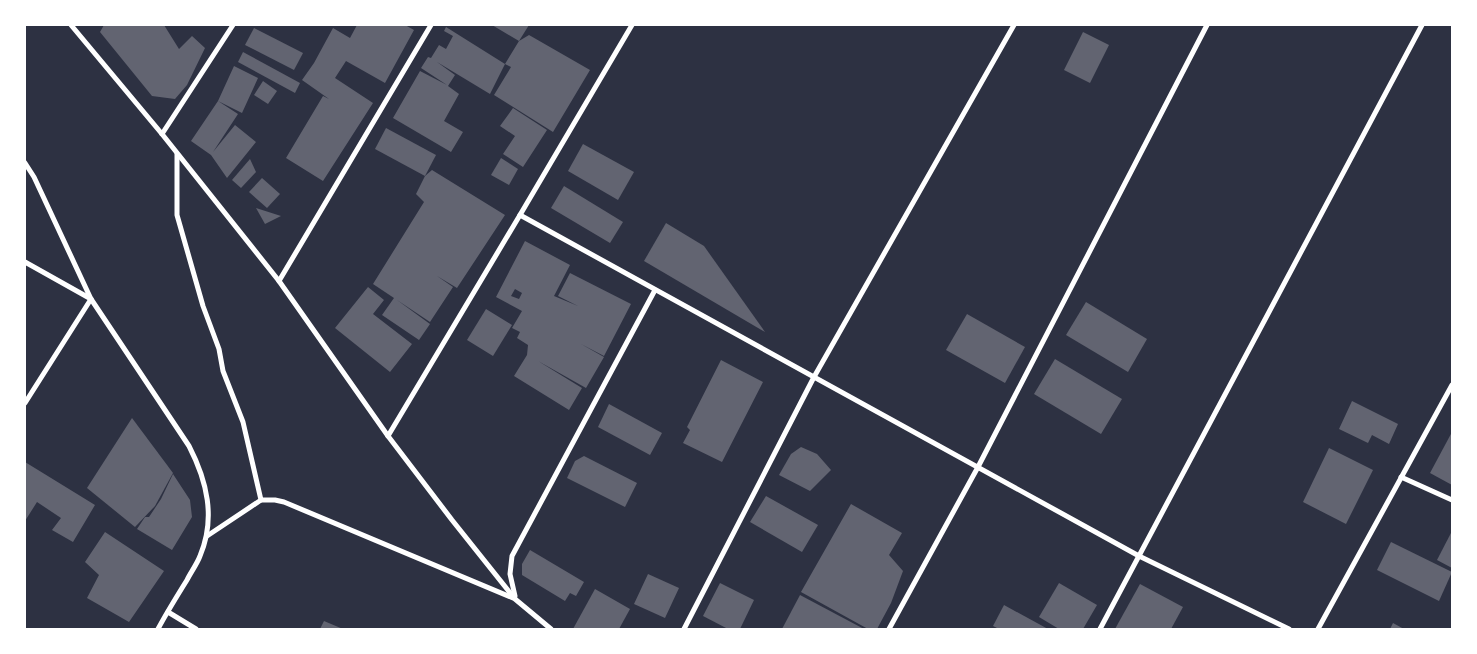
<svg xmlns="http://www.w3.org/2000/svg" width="1477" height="654" font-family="'PT Sans',sans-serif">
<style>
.building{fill:#626471;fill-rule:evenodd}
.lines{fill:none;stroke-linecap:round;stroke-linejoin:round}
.minor{stroke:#fff;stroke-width:5}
</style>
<rect width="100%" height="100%" fill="#2d3142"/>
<g class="building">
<polygon points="104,25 164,25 179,49 192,36 205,48 187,85 175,99 152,96 100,32"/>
<polygon points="357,25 405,25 414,30 385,83 346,61 335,78 373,103 323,181 286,158 323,96 329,99 302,80 314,63 333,28 350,38"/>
<polygon points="492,25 529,25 519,41 529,35 590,70 553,132 494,95 511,67 505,64 519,41"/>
<polygon points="446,27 505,64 490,94 437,62 455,75 448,86 459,94 444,121 463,132 451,152 393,118 420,71 447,85 421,68 428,57 431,58 439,45 446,49 453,36 444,31"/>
<polygon points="254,28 303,53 294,70 245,45"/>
<polygon points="1083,32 1109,45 1090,83 1064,70"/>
<polygon points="243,52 300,83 295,93 238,62"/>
<polygon points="234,66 258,78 242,113 218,101 238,114 213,152 235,125 256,142 227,178 211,155 191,141 218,101"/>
<polygon points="263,81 277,91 268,104 254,95"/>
<polygon points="513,108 547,130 523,167 503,154 515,136 500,126"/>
<polygon points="386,128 436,155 425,176 375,149"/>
<polygon points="583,144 634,172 618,200 568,171"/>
<polygon points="501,158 518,169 509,185 491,175"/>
<polygon points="250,159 256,172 241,188 232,180"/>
<polygon points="432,170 505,215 457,288 437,276 453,287 430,322 397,300 430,324 419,340 382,315 394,298 373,284 424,202 416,194 425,176"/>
<polygon points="262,178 280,194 267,208 249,192"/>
<polygon points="564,186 623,222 610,243 551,208"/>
<polygon points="256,208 281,216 265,224"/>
<polygon points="666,223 704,246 765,332 644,261"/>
<path d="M525,241L570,265L554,296L578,306L558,296L570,273L631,304L604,356L581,344L604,357L586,388L538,361L582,388L569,410L514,376L527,355L528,345L517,338L520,332L512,328L522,311L496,297ZM515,289L522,293L519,299L511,296Z"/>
<polygon points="368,287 384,300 373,314 412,344 390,372 335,328"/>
<polygon points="1086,302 1147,339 1128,372 1066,335"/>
<polygon points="486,309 512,325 493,356 467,340"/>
<polygon points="967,314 1025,347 1005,383 946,350"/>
<polygon points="1055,359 1122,399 1101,434 1034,394"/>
<polygon points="721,360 763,382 722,462 683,443 690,430 687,427"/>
<polygon points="1352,401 1398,424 1389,444 1372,435 1368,443 1339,429"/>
<polygon points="609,404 662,433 650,455 598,427"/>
<polygon points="132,418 173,473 155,506 135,527 87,488"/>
<polygon points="1452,432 1452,485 1430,473"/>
<polygon points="801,447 817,454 831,470 810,491 779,475 791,454"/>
<polygon points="1329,448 1373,470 1346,524 1303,502"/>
<polygon points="584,456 637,483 625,507 567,478 575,461"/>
<polygon points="25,462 95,505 73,542 52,530 61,518 37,502 25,521"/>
<polygon points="173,474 190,500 192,517 172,550 137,529 145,517 149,517 161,499"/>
<polygon points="766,496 818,525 802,552 750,522"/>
<polygon points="851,504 902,533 889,555 903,571 891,603 877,629 868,629 801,592"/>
<polygon points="1452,531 1452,568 1437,560"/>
<polygon points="105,532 164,571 129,622 87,598 99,575 85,562"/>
<polygon points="1391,542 1452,572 1439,601 1377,570"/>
<polygon points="530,550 584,582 576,596 570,593 565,601 522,575 522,564"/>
<polygon points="648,574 679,588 665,618 634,604"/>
<polygon points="720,583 754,600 740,629 728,629 703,616"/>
<polygon points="1059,583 1097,605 1083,629 1059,629 1039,617"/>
<polygon points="1140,584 1183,607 1171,629 1115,629"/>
<polygon points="595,589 630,609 619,629 573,629"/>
<polygon points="800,595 864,629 782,629"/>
<polygon points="1004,605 1048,629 999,629 993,626"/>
<polygon points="324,621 343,629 320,629"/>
<polygon points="1393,623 1404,629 1390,629"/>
</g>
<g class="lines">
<g class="minor">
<polyline points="71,25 162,134 279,281 388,436 452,520 515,599 551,629"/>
<polyline points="162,134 233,25"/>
<polyline points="177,154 177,215 203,306 219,349 223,371 243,422 261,500 207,536"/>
<path d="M25,163L34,177L91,299L189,446C207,481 216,518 200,556C197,564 191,572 187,580C177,596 167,612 158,629"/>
<polyline points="520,215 1139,556 1289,629"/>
<polyline points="25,262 91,299 25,403"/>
<polyline points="279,281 431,25"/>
<polyline points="388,436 520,215 632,25"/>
<polyline points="1401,477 1452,500"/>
<polyline points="261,500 275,500 284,502 513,598"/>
<polyline points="515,596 510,574 512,556 655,290"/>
<polyline points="168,612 196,629"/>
<polyline points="684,629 814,377 1014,25"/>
<polyline points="889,629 978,467 1207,25"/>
<polyline points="1100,629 1422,25"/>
<polyline points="1318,629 1452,385"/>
</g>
</g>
<rect width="1477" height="654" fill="none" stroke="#ffffff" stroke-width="52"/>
</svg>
